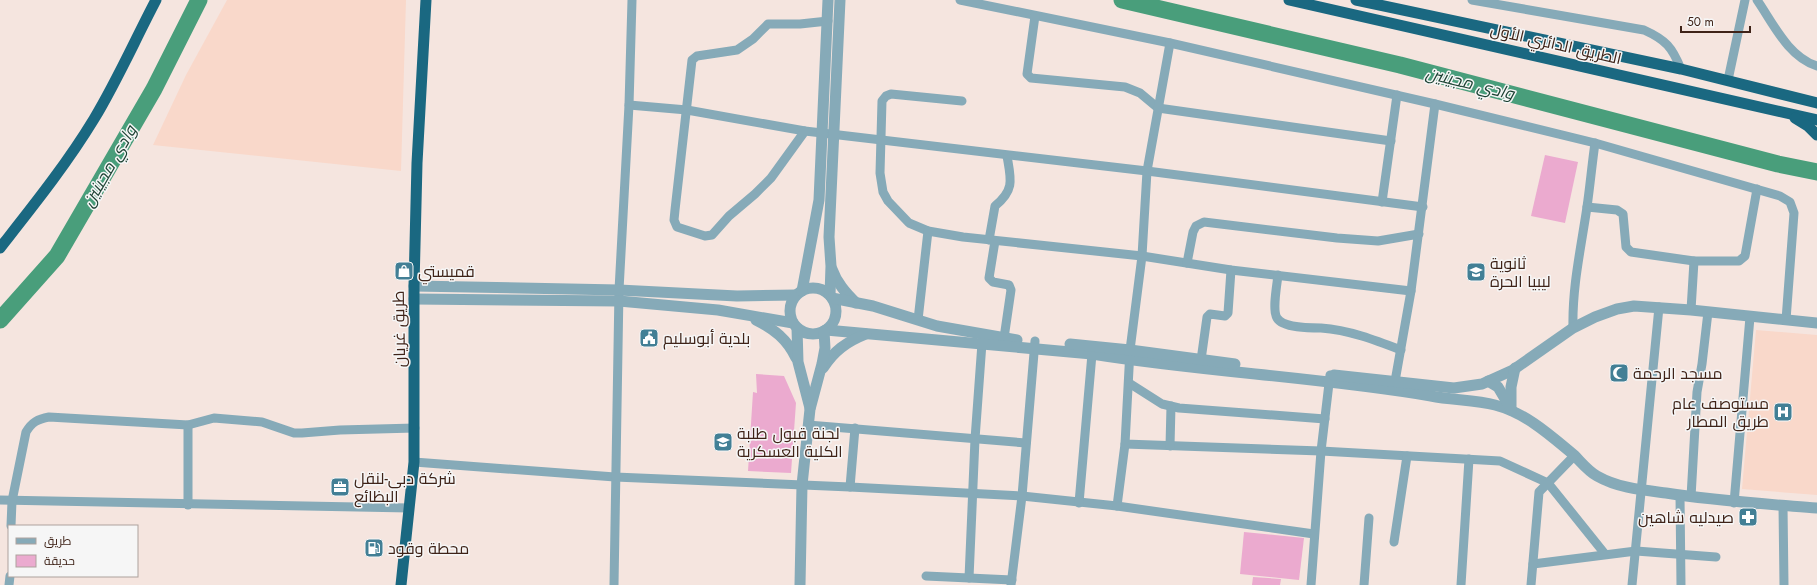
<svg xmlns="http://www.w3.org/2000/svg" width="1817" height="585" font-family="Jost,Cairo,sans-serif">
<style>
.built{fill:#f9d8ca}
.green{fill:#ebaacf}
.lines{fill:none;stroke-linecap:round;stroke-linejoin:round}
.river{stroke:#499e7b;stroke-width:17}
.minor{stroke:#86aab8;stroke-width:9}
.tertiary{stroke:#86aab8;stroke-width:11}
.trunk{stroke:#1a6881;stroke-width:11}
.labels{text-anchor:middle;dominant-baseline:central;stroke-width:3;stroke-linejoin:round;paint-order:stroke}
.street-label{font-size:16px;fill:#3f2318;stroke:#f6f6f6}
.poi-label{font-size:16px;fill:#3f2318;stroke:#f6f6f6;text-anchor:start}
.water-label{font-size:17px;font-style:italic;fill:#193f30;stroke:#f6f6f6}
</style>
<rect width="100%" height="100%" fill="#f5e5df"/>
<g class="built">
<polygon points="227,0 406,0 401,171 153,145 186,75"/>
<polygon points="1756,330 1817,335 1817,495 1742,489"/>
</g>
<g class="green">
<polygon points="1545,155 1578,162 1565,223 1531,216"/>
<polygon points="756,374 784,376 796,403 791,473 748,471 753,392 757,393"/>
<polygon points="1244,532 1304,538 1299,580 1240,574"/>
<polygon points="1253,577 1281,579 1280,585 1252,585"/>
</g>
<g class="lines">
<g class="river">
<polyline points="1122,0 1400,65 1778,164 1817,172"/>
<polyline points="0,320 57,256 154,89 199,0"/>
</g>
<g class="minor">
<polyline points="960,0 1170,43 1435,104 1595,143 1780,196 1790,202 1794,213 1786,320"/>
<path d="M1472,0L1644,30C1666,40 1672,47 1681,69"/>
<path d="M1757,0C1773,23 1788,57 1817,66"/>
<polyline points="1035,16 1027,74 1031,78 1125,87 1140,93 1158,108 1391,141"/>
<polyline points="1170,43 1147,171 1142,256 1130,350 1125,444 1321,451 1500,461 1548,483 1605,554"/>
<polyline points="1728,80 1745,0"/>
<polyline points="962,101 891,94 886,96 882,101 880,173 883,192 888,201 909,223 928,231 963,237 1142,256 1231,270 1411,291"/>
<polyline points="629,105 687,110 805,131 1147,171 1423,207"/>
<polyline points="805,131 771,178 755,194 729,216 712,235 705,236 677,227 674,220 675,210 692,60 697,56 737,50 753,39 768,24 800,24 828,21"/>
<polyline points="1382,202 1397,95"/>
<polyline points="1587,207 1617,210 1623,214 1626,247 1631,252 1694,261 1739,261 1745,256 1757,189"/>
<path d="M989,240L995,206C1015,190 1011,179 1007,156"/>
<polyline points="995,241 989,278 993,282 1009,285 1011,290 1004,338"/>
<polyline points="1187,263 1193,232 1196,226 1204,222 1337,238 1378,241 1419,234"/>
<path d="M1278,275C1277,285 1272,310 1277,318C1283,328 1310,328 1321,328C1349,330 1375,340 1401,350"/>
<polyline points="1691,310 1694,261"/>
<polyline points="918,320 928,231"/>
<path d="M1573,328C1572,287 1581,248 1587,207C1590,186 1592,164 1595,143"/>
<polyline points="1201,360 1207,317 1210,314 1225,316 1228,313 1231,270"/>
<polyline points="1129,383 1162,404 1179,408 1325,419"/>
<polyline points="1394,387 1411,291 1435,104"/>
<polyline points="808,425 1026,443"/>
<polyline points="1170,446 1171,406"/>
<polyline points="414,462 615,477 850,487 1022,496 1117,506 1314,534"/>
<polyline points="850,487 855,428"/>
<polyline points="1680,496 1681,585"/>
<polyline points="1691,497 1697,392 1702,364 1708,312"/>
<polyline points="0,500 409,508"/>
<polyline points="1079,503 1092,354"/>
<polyline points="1734,503 1750,317"/>
<polyline points="188,505 188,425"/>
<polyline points="1117,506 1125,444"/>
<polyline points="1783,506 1784,585"/>
<path d="M11,526L12,501L26,432C32,422 38,419 49,417L188,425L214,418L262,422L294,433H302L340,430L415,428"/>
<polyline points="1394,542 1407,456"/>
<polyline points="1533,564 1636,551 1716,557"/>
<polyline points="926,576 1012,580"/>
<polyline points="969,578 975,439 982,343"/>
<polyline points="9,585 10,576"/>
<polyline points="614,585 619,290 629,105 632,0"/>
<polyline points="1011,585 1022,496 1035,341"/>
<polyline points="1311,585 1321,451 1330,375"/>
<polyline points="1364,585 1369,518"/>
<polyline points="1461,585 1469,459"/>
<polyline points="1531,585 1539,492 1574,456"/>
<polyline points="1632,585 1659,307"/>
</g>
<g class="tertiary">
<path d="M832,269C837,283 845,292 856,303"/>
<polyline points="414,286 619,290 737,296 796,295"/>
<circle cx="813" cy="311" r="23"/>
<polyline points="802,291 819,200 828,0"/>
<polyline points="830,295 831,266 829,237 840,0"/>
<polyline points="832,298 873,306 937,326 1017,340"/>
<polyline points="414,299 619,301 718,310 793,323"/>
<path d="M756,320C774,329 787,339 796,358"/>
<polyline points="797,328 798,362 810,408"/>
<path d="M826,330L1092,354C1204,372 1319,377 1431,396C1451,400 1476,400 1495,405C1526,413 1550,435 1574,455C1581,462 1588,471 1597,476C1618,488 1642,490 1666,493C1716,501 1766,504 1817,508"/>
<polyline points="1070,344 1130,350 1235,364"/>
<path d="M823,368C834,351 846,342 866,334"/>
<polyline points="1334,375 1454,388 1482,384 1513,370 1573,328 1595,317 1617,309 1634,306 1691,310 1817,323"/>
<polyline points="1488,381 1498,387 1511,409"/>
<polyline points="1511,410 1511,387 1515,368"/>
<polyline points="800,585 802,485 810,409 822,364 825,348 824,331"/>
</g>
<g class="trunk">
<polyline points="1289,0 1817,120"/>
<polyline points="1356,0 1681,69 1817,103"/>
<polyline points="1795,118 1808,126 1817,135"/>
<path d="M0,248C33,206 66,165 94,119C117,81 135,40 156,0"/>
<polyline points="401,585 414,462 414,286 417,163 426,0"/>
</g>
</g>
<defs>
<g id="shop-square" transform="scale(1)"><rect x="-9" y="-9" width="18" height="18" rx="4" fill="#427f95" stroke="#f6f6f6"/><path d="M-5-2.5h2.3a2.7 3.5 0 0 1 5.4 0H5L5.5 6h-11ZM-1.5-2.5h3a1.5 2.3 0 0 0-3 0Z" fill="#fff"/></g>
<g id="school-square" transform="scale(1)"><rect x="-9" y="-9" width="18" height="18" rx="4" fill="#427f95" stroke="#f6f6f6"/><path d="M0-5L7-2L0 1L-7-2ZM-4 1L0 2.5L4 1V4Q0 6-4 4Z" fill="#fff"/></g>
<g id="civic-square" transform="scale(1)"><rect x="-9" y="-9" width="18" height="18" rx="4" fill="#427f95" stroke="#f6f6f6"/><path d="M-.6-6.5H3V-4.5H.6V-3L4-1V1h2V6H-6V1h2V-1L-.6-3ZM-1.2 2.5V6h2.4V2.5Z" fill="#fff"/></g>
<g id="mosque-square" transform="scale(1)"><rect x="-9" y="-9" width="18" height="18" rx="4" fill="#427f95" stroke="#f6f6f6"/><path d="M3.5-4.9A6 6 0 1 0 3.5 4.9A5 5 0 1 1 3.5-4.9Z" fill="#fff"/></g>
<g id="hospital-square" transform="scale(1)"><rect x="-9" y="-9" width="18" height="18" rx="4" fill="#427f95" stroke="#f6f6f6"/><path d="M-5-5h3v3.5h4V-5h3V5h-3V1.5h-4V5h-3Z" fill="#fff"/></g>
<g id="university-square" transform="scale(1)"><rect x="-9" y="-9" width="18" height="18" rx="4" fill="#427f95" stroke="#f6f6f6"/><path d="M0-5L7-2L0 1L-7-2ZM-4 1L0 2.5L4 1V4Q0 6-4 4Z" fill="#fff"/></g>
<g id="office-square" transform="scale(1)"><rect x="-9" y="-9" width="18" height="18" rx="4" fill="#427f95" stroke="#f6f6f6"/><path d="M-6-3h4V-5.5h4V-3h4V5H-6ZM-1-4.5V-3h2v-1.5ZM-6 0V1H6V0Z" fill="#fff"/></g>
<g id="pharmacy-square" transform="scale(1)"><rect x="-9" y="-9" width="18" height="18" rx="4" fill="#427f95" stroke="#f6f6f6"/><path d="M-2-6h4v4h4v4h-4v4h-4v-4h-4v-4h4Z" fill="#fff"/></g>
<g id="fuel-square" transform="scale(1)"><rect x="-9" y="-9" width="18" height="18" rx="4" fill="#427f95" stroke="#f6f6f6"/><path d="M-5.5-6h7V0h2V4h1.3V-2.5L3-4.5l.8-.8L6-3V5H2.5V1h-1V6h-7ZM-4.2-4.7v3.2H.2V-4.7Z" fill="#fff"/></g>
</defs>
<g fill-rule="evenodd">
<use href="#shop-square" x="404" y="271"/>
<use href="#school-square" x="1476" y="272"/>
<use href="#civic-square" x="649" y="338"/>
<use href="#mosque-square" x="1619" y="373"/>
<use href="#hospital-square" x="1783" y="412"/>
<use href="#university-square" x="723" y="442"/>
<use href="#office-square" x="340" y="487"/>
<use href="#pharmacy-square" x="1748" y="517"/>
<use href="#fuel-square" x="374" y="548"/>
</g>
<g class="labels">
<g class="street-label">
<text transform="translate(1556 44) rotate(13)">الطريق الدائري الأول</text>
<text transform="translate(399 329) rotate(-91)">طريق غريان</text>
</g>
<g class="poi-label">
<text x="1490" y="263">ثانوية<tspan x="1490" dy="18">ليبيا الحرة</tspan></text>
<text x="418" y="271">قميستي</text>
<text x="663" y="338">بلدية أبوسليم</text>
<text x="1633" y="373">مسجد الرحمة</text>
<text x="1769" y="403" text-anchor="end">مستوصف عام<tspan x="1769" dy="18">طريق المطار</tspan></text>
<text x="737" y="433">لجنة قبول طلبة<tspan x="737" dy="18">الكلية العسكرية</tspan></text>
<text x="354" y="478">شركة دبي-لنقل<tspan x="354" dy="18">البظائع</tspan></text>
<text x="1734" y="517" text-anchor="end">صيدليه شاهين</text>
<text x="388" y="548">محطة وقود</text>
</g>
<g class="water-label">
<text transform="translate(1470 83) rotate(14)">وادي مجينين</text>
<text transform="translate(109 166) rotate(-60)">وادي مجينين</text>
</g>
</g>
<rect x="8" y="525" width="130" height="52" fill="#f6f6f6" stroke="#ada29d"/>
<rect x="16" y="538" width="20" height="6" fill="#86aab8" stroke="#ada29d"/>
<text x="44" y="545" font-size="12" fill="#3f2318">طريق</text>
<rect x="16" y="555" width="20" height="12" fill="#ebaacf" stroke="#ada29d"/>
<text x="44" y="565" font-size="12" fill="#3f2318">حديقة</text>
<path d="M1681 26v6h69v-6" fill="none" stroke="#3f2318" stroke-width="2"/>
<text x="1687" y="26" font-size="12" fill="#3f2318" stroke="#f6f6f6" stroke-width="3" paint-order="stroke">50 m</text>
</svg>
